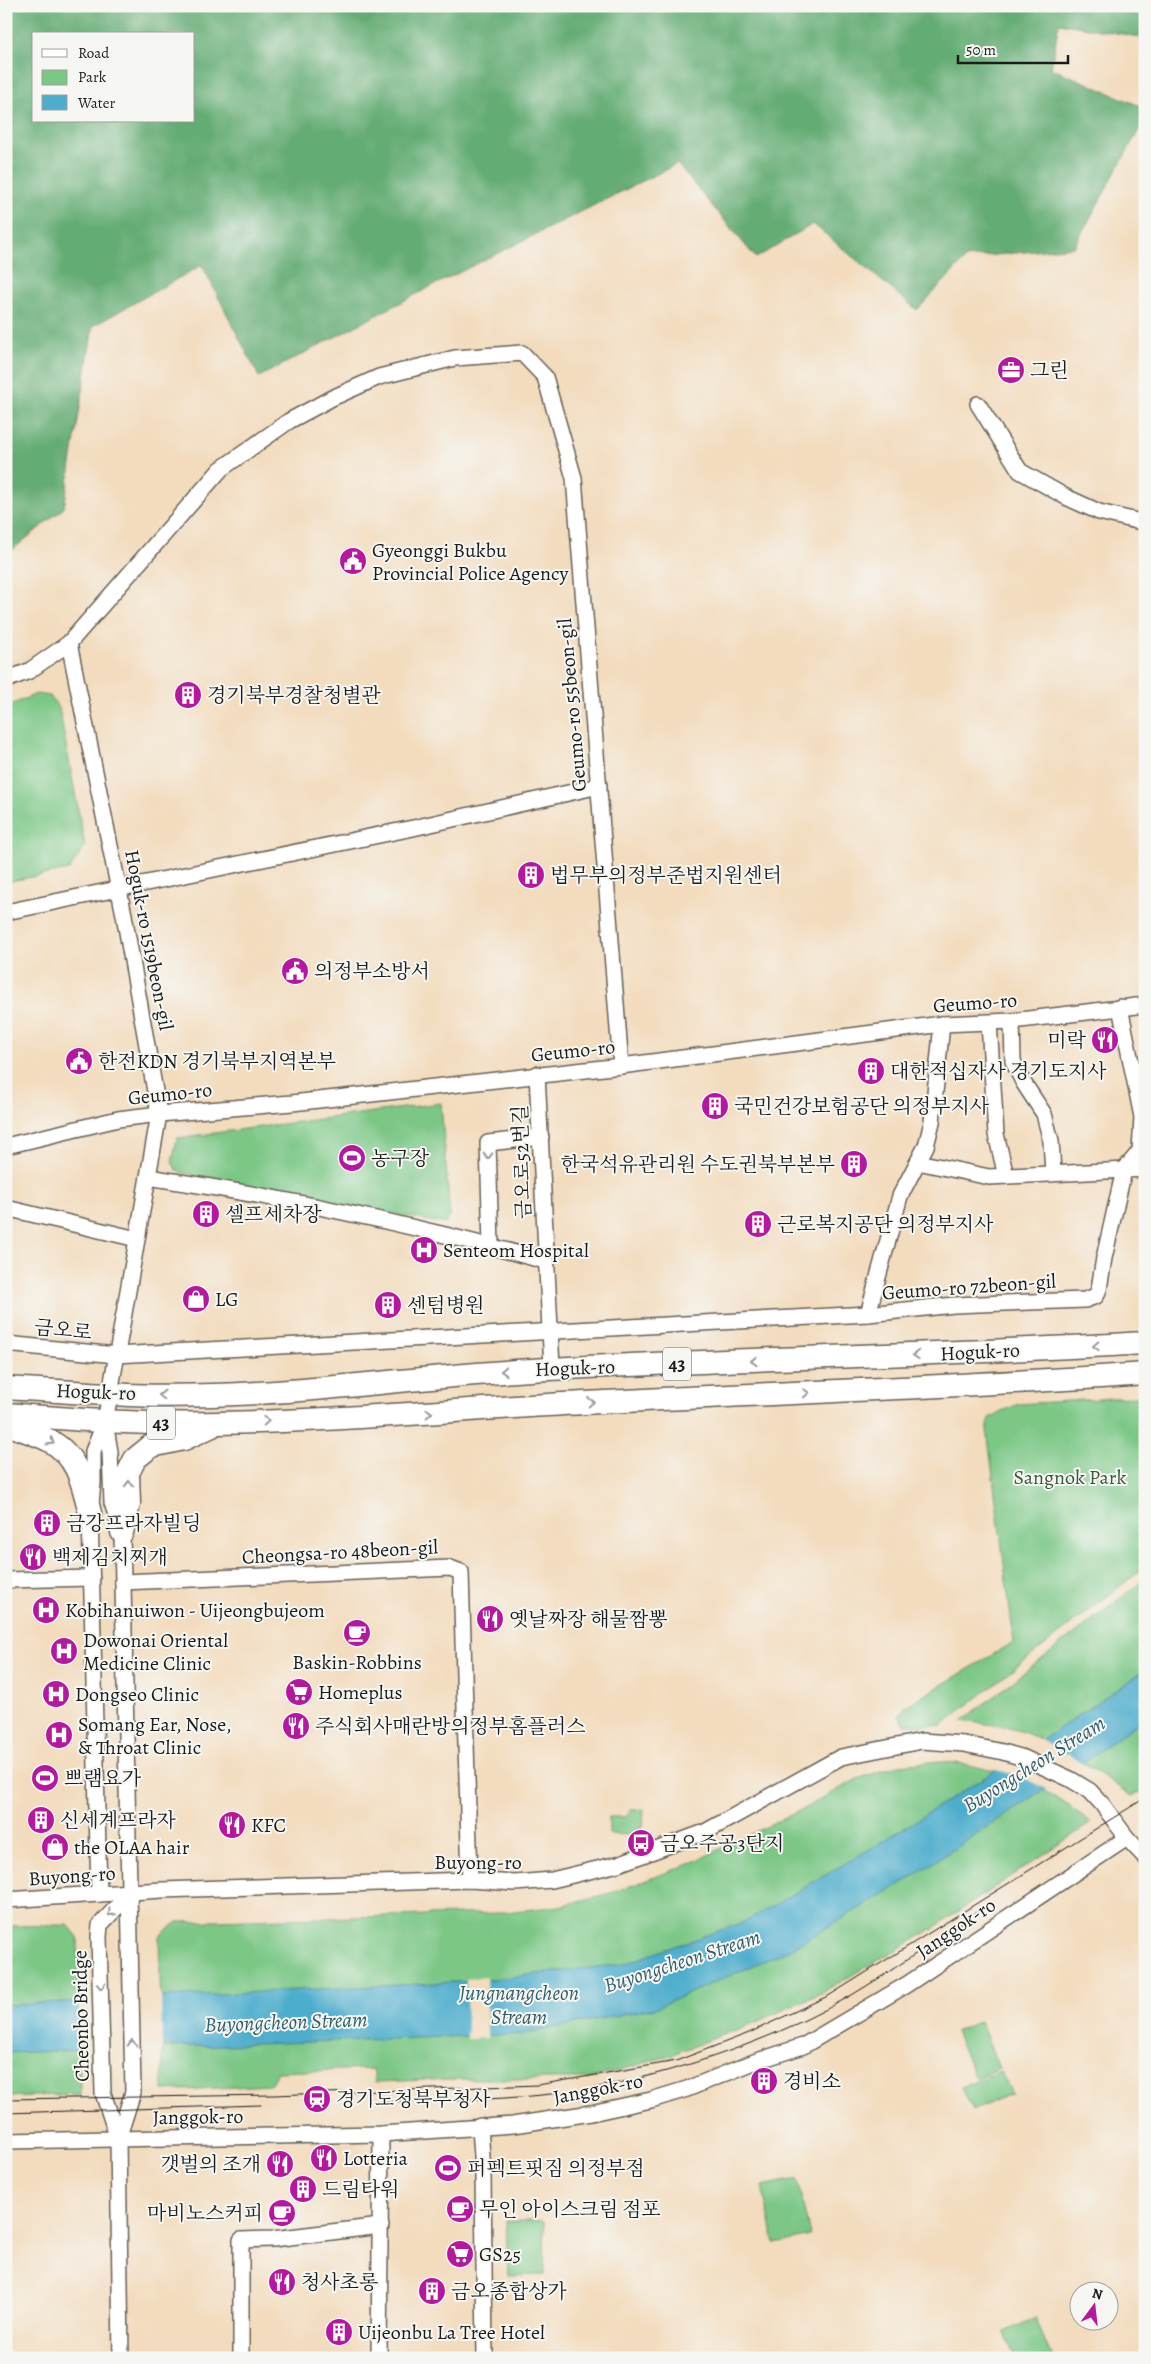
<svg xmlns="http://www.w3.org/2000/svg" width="1151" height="2364" font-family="Alegreya,'Noto Serif KR',serif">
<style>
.green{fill:#7bc786;stroke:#4c7251}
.forest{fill:#64ac73;stroke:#406448;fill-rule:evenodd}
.water{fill:#4eadcd;stroke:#356474}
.pier{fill:#f3dcbe}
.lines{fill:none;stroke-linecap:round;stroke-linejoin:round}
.street-casing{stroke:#675f55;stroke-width:18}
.primary-casing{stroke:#675f55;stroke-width:25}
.street{stroke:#fff;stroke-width:15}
.primary{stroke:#fff;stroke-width:22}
.tram{stroke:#1c1c1c;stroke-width:1}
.oneway{stroke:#999}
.labels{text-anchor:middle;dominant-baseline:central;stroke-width:4;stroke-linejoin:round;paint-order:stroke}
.shield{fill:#f6f6f2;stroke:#5d5d5c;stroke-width:1}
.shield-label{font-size:19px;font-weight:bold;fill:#1c1c1c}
.poi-label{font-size:20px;fill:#1c1c1c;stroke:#f6f6f2;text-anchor:start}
.street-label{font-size:20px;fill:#1c1c1c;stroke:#f6f6f2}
.park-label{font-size:20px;fill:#3d5841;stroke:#f6f6f2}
.water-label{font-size:21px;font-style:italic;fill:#325d6c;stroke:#f6f6f2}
</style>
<rect width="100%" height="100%" fill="#f6f6f2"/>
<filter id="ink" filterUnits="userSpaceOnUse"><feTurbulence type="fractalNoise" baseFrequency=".02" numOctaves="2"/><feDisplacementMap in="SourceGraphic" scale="10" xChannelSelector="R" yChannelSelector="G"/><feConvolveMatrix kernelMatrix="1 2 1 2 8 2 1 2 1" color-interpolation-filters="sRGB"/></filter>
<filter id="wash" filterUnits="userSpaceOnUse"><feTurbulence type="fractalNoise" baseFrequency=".0096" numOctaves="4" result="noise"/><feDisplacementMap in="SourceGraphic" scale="20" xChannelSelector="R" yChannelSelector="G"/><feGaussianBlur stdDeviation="1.12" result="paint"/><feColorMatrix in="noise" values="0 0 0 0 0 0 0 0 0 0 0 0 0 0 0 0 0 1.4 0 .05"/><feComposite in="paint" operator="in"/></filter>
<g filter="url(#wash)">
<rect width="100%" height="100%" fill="#f3dcbe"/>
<g class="green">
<polygon points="36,694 50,696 59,708 85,846 69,870 6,882 6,707"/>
<polygon points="441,1103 450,1217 445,1224 184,1173 177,1171 172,1162 177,1138"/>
<polygon points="1145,1396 1145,1567 942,1725 905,1725 899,1716 906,1706 1014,1642 987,1430 989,1418 1018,1404"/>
<path d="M1145,1579V1789L1131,1796C1100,1773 1069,1752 1033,1736C1011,1726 986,1724 962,1721Z"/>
<path d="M940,1761C997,1767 1047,1785 1091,1823L929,1931L819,1994L757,2022L662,2058L589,2079H455L375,2082L373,2069L277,2072L270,2085L163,2091L159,1936L178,1922L498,1913L559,1906L614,1892L687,1865L805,1808L857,1779L899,1765Z"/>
<polygon points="644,1809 643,1827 630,1835 609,1834 609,1817 626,1817 631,1810"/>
<polygon points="68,1925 78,1937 80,2094 6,2097 6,1926"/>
<polygon points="980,2021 999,2068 976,2079 955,2032"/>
<polygon points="1000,2071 1012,2093 973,2111 962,2087"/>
<polygon points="797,2179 810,2236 775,2244 762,2186"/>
<polygon points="506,2221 544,2221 545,2275 508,2276"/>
<polygon points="1035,2317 1052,2358 1015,2358 1004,2331"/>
</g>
<path class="forest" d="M6,6H1145V38L1059,23L1051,68L1145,108V119L1074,247L966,258L917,310L813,224L756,258L677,164L430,287L259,377L202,265L93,326L64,508L6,555ZM34,34H194V121H34Z"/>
<polygon class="water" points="1145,1670 1145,1718 1065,1776 909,1879 789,1950 655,2008 524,2034 6,2053 6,2005 475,1981 624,1964 747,1921 875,1846 1016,1758"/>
<g class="pier">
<polygon points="1039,1739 1085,1764 1048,1790 1020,1776 994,1769"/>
<polygon points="486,1977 487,2038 467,2039 466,1979"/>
<polygon points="161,1995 162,2051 80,2054 79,1999"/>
</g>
</g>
<g filter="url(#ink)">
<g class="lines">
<g class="street-casing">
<g id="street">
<polyline points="978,404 1020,471 1066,497 1099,512 1145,523"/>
<polyline points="69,643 124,915 159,1114 105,1422 110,1452 112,1503 122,1532 133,2092 118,2139"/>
<polyline points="6,680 29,671 69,643 221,469 289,421 332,398 379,377 455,358 522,353 545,377 574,478 621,1066"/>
<polyline points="6,912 413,828 599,786"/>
<polyline points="1012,1021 1013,1061 1023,1082 1044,1114 1051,1141 1053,1172"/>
<polyline points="989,1023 996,1134 1006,1176"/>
<polyline points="942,1024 932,1122 926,1146 900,1196 868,1314 954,1305 1085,1300 1096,1296 1099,1289 1104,1258 1124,1170 1140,1151 1142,1117 1120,1007"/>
<polyline points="537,1074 552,1368"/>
<polyline points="6,1146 118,1119 159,1114 292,1103 621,1066 942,1024 1012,1021 1145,1005"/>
<polyline points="918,1162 989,1177 1145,1169"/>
<path d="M148,1177C282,1197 415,1225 545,1261"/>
<polyline points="6,1208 137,1239"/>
<polyline points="491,1246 488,1143 541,1137"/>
<polyline points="6,1344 116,1355 868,1314"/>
<polyline points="6,1580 92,1578"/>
<polyline points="123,1582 450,1568 461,1572 470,1880"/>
<polyline points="99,1894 90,1513 93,1483 93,1451 105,1422"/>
<polyline points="6,1900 162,1890 470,1880 515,1883 552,1880 618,1864 705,1832 841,1757 922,1741 964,1744 1003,1752 1024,1758 1070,1779 1090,1791 1102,1804 1127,1838 1145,1857"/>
<polyline points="480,2126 483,2172 485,2358"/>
<polyline points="6,2141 381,2134 513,2125 591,2113 651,2100 687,2089 754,2062 803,2046 906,1985 1127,1838"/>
<polyline points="121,2358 118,2139 103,2093 99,1937 100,1925 131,1892"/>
<polyline points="241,2358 241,2240 273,2239 381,2226"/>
<polyline points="379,2358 381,2134"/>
</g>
</g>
<g class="primary-casing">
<g id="primary">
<path d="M6,1388C75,1392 144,1398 212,1395C325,1392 437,1374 549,1369C748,1358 946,1355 1145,1343"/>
<path d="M6,1414C77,1420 147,1425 218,1423C340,1421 462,1409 584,1403C771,1393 958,1387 1145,1374"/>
<path d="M6,1423C20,1430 36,1433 50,1441C78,1456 83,1485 90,1513"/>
<polyline points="122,1532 129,1504 128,1473 135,1459 151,1446 184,1439 212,1426"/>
</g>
</g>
<use href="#street" class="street"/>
<use href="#primary" class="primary"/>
<g class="tram">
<polyline points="6,2099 274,2095 538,2085 676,2061 749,2033 830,1995 1145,1798"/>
<path d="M374,2102C443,2100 512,2101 581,2090C656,2078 739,2051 807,2019C868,1990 924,1947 980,1910"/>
<polyline points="6,2113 261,2105"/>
</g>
</g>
<defs><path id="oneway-chevron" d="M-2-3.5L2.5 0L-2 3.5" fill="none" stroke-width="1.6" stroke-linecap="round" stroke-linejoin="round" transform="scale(1.25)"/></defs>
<g class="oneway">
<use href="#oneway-chevron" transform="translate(488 1156) rotate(89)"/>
<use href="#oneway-chevron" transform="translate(1096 1346) rotate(177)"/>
<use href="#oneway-chevron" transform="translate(916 1355) rotate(178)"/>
<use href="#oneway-chevron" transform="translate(754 1361) rotate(178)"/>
<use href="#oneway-chevron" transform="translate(504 1371) rotate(177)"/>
<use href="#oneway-chevron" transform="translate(806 1393) rotate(-3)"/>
<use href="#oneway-chevron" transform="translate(162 1395) rotate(-179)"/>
<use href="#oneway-chevron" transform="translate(591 1402) rotate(-3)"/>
<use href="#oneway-chevron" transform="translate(429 1413) rotate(-3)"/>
<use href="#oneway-chevron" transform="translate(266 1421) rotate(-3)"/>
<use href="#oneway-chevron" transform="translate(51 1442) rotate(30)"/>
<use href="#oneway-chevron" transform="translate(129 1484) rotate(-91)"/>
<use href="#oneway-chevron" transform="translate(111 1913) rotate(133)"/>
<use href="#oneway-chevron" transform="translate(101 1986) rotate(89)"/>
<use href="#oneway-chevron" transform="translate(132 2043) rotate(-91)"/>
</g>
</g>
<defs>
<g id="office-disc" transform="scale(1.4375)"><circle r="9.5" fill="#b5179e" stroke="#f6f6f2"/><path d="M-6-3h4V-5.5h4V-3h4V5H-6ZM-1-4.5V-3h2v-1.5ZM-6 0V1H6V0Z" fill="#fff"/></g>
<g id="civic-disc" transform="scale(1.4375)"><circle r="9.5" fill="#b5179e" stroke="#f6f6f2"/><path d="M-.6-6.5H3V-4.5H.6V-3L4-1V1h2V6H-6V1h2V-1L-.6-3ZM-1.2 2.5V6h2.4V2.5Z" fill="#fff"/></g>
<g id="building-disc" transform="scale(1.4375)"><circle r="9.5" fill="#b5179e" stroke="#f6f6f2"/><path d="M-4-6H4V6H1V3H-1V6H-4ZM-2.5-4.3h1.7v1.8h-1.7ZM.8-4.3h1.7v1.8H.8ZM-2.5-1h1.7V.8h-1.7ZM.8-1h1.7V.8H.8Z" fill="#fff"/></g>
<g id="restaurant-disc" transform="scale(1.4375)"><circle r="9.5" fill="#b5179e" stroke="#f6f6f2"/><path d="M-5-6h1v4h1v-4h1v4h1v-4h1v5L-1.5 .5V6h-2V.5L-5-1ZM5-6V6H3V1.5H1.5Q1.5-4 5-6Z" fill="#fff"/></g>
<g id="stadium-disc" transform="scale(1.4375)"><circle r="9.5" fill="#b5179e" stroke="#f6f6f2"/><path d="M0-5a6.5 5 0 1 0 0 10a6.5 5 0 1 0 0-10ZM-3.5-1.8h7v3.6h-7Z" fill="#fff"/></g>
<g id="hospital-disc" transform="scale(1.4375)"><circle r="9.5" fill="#b5179e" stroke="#f6f6f2"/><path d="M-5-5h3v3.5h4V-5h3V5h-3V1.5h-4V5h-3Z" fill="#fff"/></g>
<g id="shop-disc" transform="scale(1.4375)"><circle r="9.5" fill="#b5179e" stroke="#f6f6f2"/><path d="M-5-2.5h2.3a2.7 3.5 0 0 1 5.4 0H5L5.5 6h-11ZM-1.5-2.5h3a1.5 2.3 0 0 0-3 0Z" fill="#fff"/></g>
<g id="cafe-disc" transform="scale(1.4375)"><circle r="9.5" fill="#b5179e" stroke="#f6f6f2"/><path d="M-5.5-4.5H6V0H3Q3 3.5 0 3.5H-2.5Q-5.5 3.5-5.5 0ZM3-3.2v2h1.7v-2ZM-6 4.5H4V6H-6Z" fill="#fff"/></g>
<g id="supermarket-disc" transform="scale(1.4375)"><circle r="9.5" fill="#b5179e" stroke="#f6f6f2"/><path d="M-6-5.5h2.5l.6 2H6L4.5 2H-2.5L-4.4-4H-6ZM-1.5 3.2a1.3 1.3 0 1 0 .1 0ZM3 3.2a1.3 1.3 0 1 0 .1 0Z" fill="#fff"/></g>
<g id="bus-disc" transform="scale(1.4375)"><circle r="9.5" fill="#b5179e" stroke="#f6f6f2"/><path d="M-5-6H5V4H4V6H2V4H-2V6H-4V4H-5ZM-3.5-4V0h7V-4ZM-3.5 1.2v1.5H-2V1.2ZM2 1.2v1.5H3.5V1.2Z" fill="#fff"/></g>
<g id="station-disc" transform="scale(1.4375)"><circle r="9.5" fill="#b5179e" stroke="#f6f6f2"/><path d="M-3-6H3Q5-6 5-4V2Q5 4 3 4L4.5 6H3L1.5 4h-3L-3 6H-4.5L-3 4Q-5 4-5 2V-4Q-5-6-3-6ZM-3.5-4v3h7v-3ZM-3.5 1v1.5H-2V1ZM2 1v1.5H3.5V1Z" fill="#fff"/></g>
</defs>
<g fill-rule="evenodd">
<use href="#office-disc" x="1011" y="370"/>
<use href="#civic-disc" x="353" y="561"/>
<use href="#building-disc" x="188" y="695"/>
<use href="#building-disc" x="531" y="875"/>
<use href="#civic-disc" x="295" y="971"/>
<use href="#restaurant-disc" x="1105" y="1040"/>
<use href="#civic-disc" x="79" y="1061"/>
<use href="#building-disc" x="871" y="1071"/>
<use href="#building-disc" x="715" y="1106"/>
<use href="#stadium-disc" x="352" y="1158"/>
<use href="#building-disc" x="854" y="1164"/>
<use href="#building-disc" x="206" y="1214"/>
<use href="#building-disc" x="758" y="1224"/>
<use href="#hospital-disc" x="424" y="1250"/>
<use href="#shop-disc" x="196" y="1299"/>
<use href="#building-disc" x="388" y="1305"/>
<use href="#building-disc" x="47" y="1523"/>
<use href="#restaurant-disc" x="33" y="1557"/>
<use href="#hospital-disc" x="46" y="1610"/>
<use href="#restaurant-disc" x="490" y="1619"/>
<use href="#cafe-disc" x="357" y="1633"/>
<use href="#hospital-disc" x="64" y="1651"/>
<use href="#supermarket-disc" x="299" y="1692"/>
<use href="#hospital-disc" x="56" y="1694"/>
<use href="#restaurant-disc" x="296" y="1726"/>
<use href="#hospital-disc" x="59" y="1735"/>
<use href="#stadium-disc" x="45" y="1778"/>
<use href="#building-disc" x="41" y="1820"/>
<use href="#restaurant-disc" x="232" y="1825"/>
<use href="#bus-disc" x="641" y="1843"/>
<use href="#shop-disc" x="55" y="1847"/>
<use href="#building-disc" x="764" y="2081"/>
<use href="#station-disc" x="317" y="2099"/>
<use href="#restaurant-disc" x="324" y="2158"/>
<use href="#restaurant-disc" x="280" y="2164"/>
<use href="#stadium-disc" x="448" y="2168"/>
<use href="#building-disc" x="303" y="2189"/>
<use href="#cafe-disc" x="460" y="2209"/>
<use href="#cafe-disc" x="282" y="2213"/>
<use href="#supermarket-disc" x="460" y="2254"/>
<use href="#restaurant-disc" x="282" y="2282"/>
<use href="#building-disc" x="432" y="2291"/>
<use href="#building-disc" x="339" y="2332"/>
</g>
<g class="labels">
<g class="shield">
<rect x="663" y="1347.5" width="28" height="33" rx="4"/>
<rect x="147" y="1406.5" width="28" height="33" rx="4"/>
</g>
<g class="shield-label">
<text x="677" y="1364">43</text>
<text x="161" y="1423">43</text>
</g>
<g class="poi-label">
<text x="1030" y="370">그린</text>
<text x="372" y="550">Gyeonggi Bukbu<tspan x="372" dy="23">Provincial Police Agency</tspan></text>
<text x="207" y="695">경기북부경찰청별관</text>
<text x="550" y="875">법무부의정부준법지원센터</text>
<text x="314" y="971">의정부소방서</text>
<text x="1086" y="1040" text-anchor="end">미락</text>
<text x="98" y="1061">한전KDN 경기북부지역본부</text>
<text x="890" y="1071">대한적십자사 경기도지사</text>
<text x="734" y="1106">국민건강보험공단 의정부지사</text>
<text x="371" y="1158">농구장</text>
<text x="835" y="1164" text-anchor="end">한국석유관리원 수도권북부본부</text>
<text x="225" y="1214">셀프세차장</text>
<text x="777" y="1224">근로복지공단 의정부지사</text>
<text x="443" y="1250">Senteom Hospital</text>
<text x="215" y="1299">LG</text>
<text x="407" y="1305">센텀병원</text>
<text x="66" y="1523">금강프라자빌딩</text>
<text x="52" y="1557">백제김치찌개</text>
<text x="65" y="1610">Kobihanuiwon - Uijeongbujeom</text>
<text x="509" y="1619">옛날짜장 해물짬뽕</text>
<text x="83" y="1640">Dowonai Oriental<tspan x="83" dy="23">Medicine Clinic</tspan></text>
<text x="357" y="1662" text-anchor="middle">Baskin-Robbins</text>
<text x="318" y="1692">Homeplus</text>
<text x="75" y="1694">Dongseo Clinic</text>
<text x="78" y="1724">Somang Ear, Nose,<tspan x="78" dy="23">&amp; Throat Clinic</tspan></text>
<text x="315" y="1726">주식회사매란방의정부홈플러스</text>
<text x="64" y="1778">쁘램요가</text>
<text x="60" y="1820">신세계프라자</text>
<text x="251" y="1825">KFC</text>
<text x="660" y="1843">금오주공3단지</text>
<text x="74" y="1847">the OLAA hair</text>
<text x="783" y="2081">경비소</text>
<text x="336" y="2099">경기도청북부청사</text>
<text x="343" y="2158">Lotteria</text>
<text x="261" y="2164" text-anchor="end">갯벌의 조개</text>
<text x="467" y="2168">퍼펙트핏짐 의정부점</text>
<text x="322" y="2189">드림타워</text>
<text x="479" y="2209">무인 아이스크림 점포</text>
<text x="263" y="2213" text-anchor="end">마비노스커피</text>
<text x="479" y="2254">GS25</text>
<text x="301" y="2282">청사초롱</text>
<text x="451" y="2291">금오종합상가</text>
<text x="358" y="2332">Uijeonbu La Tree Hotel</text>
</g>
<g class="street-label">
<text transform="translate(572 705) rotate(-95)">Geumo-ro 55beon-gil</text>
<text transform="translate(149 940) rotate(79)">Hoguk-ro 1519beon-gil</text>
<text transform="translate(975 1003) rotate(-4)">Geumo-ro</text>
<text transform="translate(573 1051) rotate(-6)">Geumo-ro</text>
<text transform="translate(170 1094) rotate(-6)">Geumo-ro</text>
<text transform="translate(522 1162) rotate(-92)">금오로52번길</text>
<text transform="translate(969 1287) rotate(-4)">Geumo-ro 72beon-gil</text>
<text transform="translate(63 1330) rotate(6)">금오로</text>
<text transform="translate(980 1352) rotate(-3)">Hoguk-ro</text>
<text transform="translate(575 1368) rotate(-2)">Hoguk-ro</text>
<text transform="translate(96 1392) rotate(2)">Hoguk-ro</text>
<text transform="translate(340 1552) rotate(-3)">Cheongsa-ro 48beon-gil</text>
<text x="478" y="1862">Buyong-ro</text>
<text transform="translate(72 1876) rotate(-4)">Buyong-ro</text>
<text transform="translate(956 1928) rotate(-34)">Janggok-ro</text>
<text transform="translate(81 2016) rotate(-91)">Cheonbo Bridge</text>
<text transform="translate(598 2089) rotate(-11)">Janggok-ro</text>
<text transform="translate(198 2117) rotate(-1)">Janggok-ro</text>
</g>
<g class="park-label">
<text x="1070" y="1477">Sangnok Park</text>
</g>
<g class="water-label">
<text transform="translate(1034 1764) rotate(-32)">Buyongcheon Stream</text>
<text transform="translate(682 1961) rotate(-18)">Buyongcheon Stream</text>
<text x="519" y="1993">Jungnangcheon<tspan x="519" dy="24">Stream</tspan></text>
<text transform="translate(286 2022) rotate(-2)">Buyongcheon Stream</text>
</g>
</g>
<rect width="1151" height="2364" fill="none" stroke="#f6f6f2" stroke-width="25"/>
<rect x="32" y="32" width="162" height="90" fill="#f6f6f2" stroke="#9f9f9c"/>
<rect x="42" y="49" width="25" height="8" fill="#ffffff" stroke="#9f9f9c"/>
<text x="78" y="58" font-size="15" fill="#1c1c1c">Road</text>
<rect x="42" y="70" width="25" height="15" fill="#7bc786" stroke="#9f9f9c"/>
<text x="78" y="82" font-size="15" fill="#1c1c1c">Park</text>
<rect x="42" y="95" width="25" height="15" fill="#4eadcd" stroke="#9f9f9c"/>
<text x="78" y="108" font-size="15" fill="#1c1c1c">Water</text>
<g transform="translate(1094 2306) rotate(15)"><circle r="24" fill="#f6f6f2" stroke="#9f9f9c"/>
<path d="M0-4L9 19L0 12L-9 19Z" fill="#b5179e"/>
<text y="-8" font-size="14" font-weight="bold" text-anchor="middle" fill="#1c1c1c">N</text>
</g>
<path d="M958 55v8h110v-8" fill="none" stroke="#1c1c1c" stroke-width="2.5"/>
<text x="966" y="55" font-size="15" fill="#1c1c1c" stroke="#f6f6f2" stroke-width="4" paint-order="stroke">50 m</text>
</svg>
